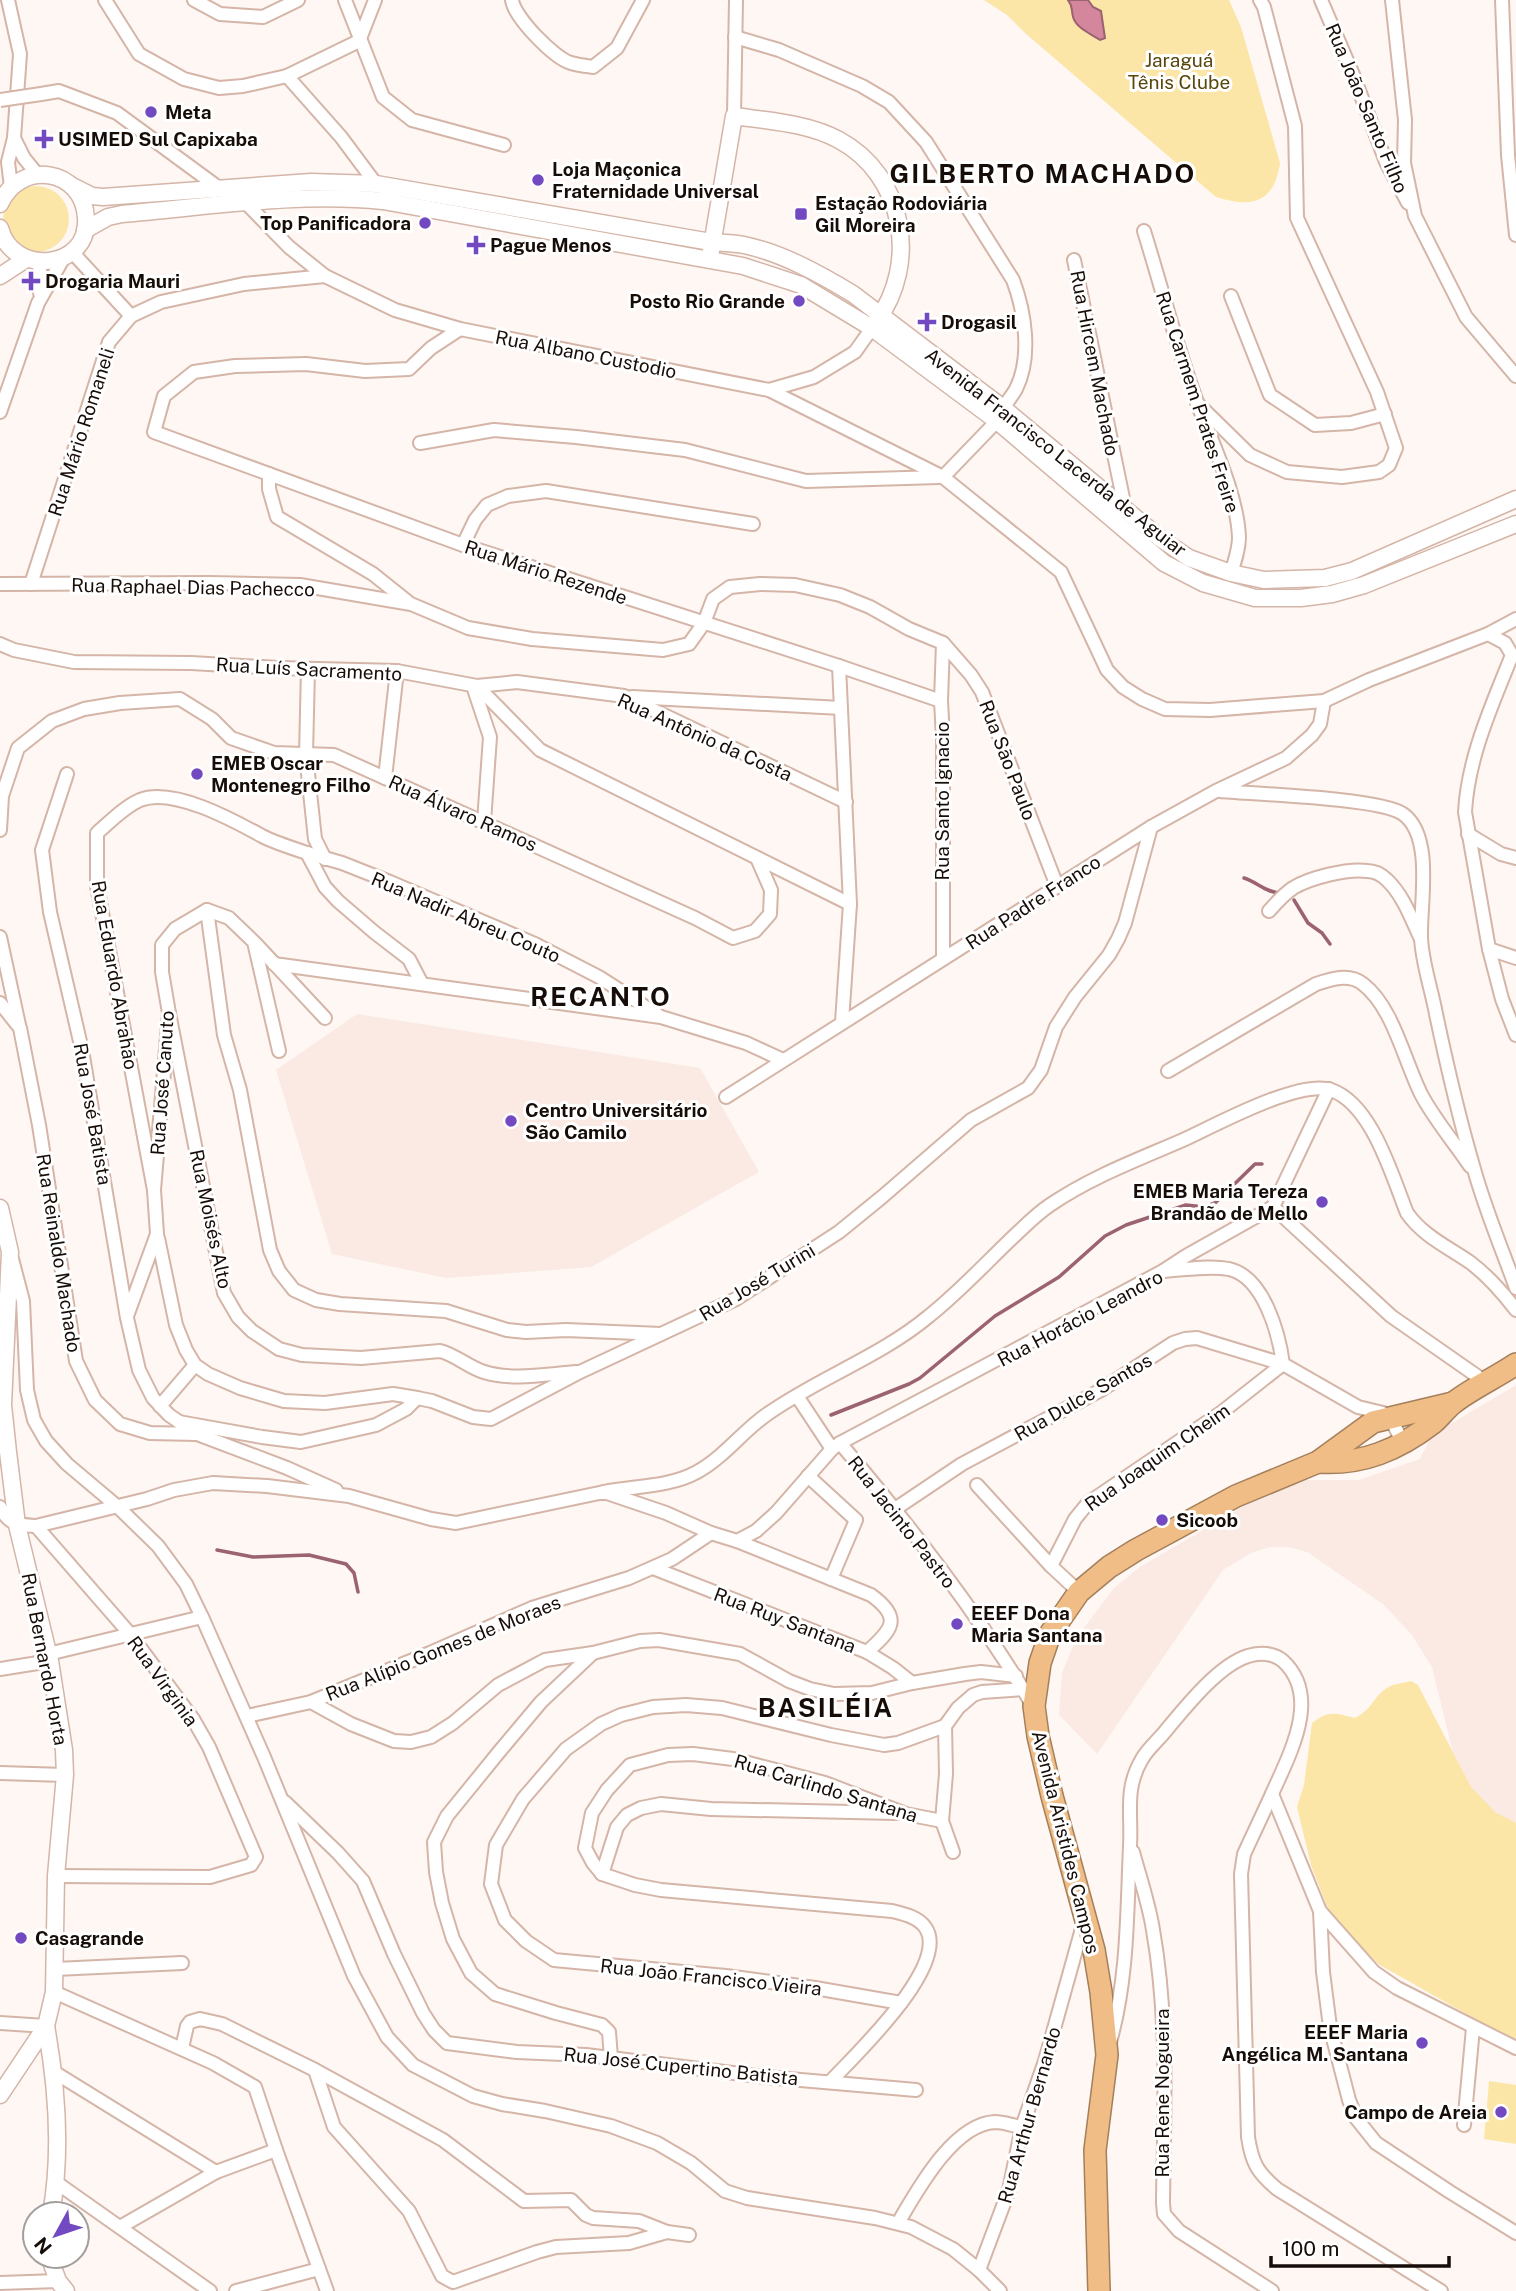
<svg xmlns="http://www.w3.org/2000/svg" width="1516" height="2291" font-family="'Public Sans',sans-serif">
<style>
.built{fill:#faeae3}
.green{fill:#fce6a7}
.water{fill:#d3869c;stroke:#9b6270;stroke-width:2}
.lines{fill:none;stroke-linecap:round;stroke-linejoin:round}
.stream{stroke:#9b6270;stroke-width:3.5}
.street-casing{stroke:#d4b5a7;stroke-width:16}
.secondary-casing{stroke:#d4b5a7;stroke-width:19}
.highway-casing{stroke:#a47f5b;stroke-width:24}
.street{stroke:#fff;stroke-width:12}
.secondary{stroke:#fff;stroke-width:16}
.highway{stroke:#f0bd87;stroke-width:21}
.street-bridge-casing{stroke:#d4b5a7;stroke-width:16;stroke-linecap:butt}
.street-bridge{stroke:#fff;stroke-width:12}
.poi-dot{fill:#7249c1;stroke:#fff;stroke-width:2.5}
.labels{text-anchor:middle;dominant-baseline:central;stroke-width:6;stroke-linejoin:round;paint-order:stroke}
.park-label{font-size:19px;fill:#58460b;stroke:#fff}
.street-label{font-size:19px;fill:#170d08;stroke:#fff}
.poi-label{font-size:19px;font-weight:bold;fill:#170d08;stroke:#fff;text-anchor:start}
.district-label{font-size:26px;font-weight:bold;letter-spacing:2px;fill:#170d08;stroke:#fff}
</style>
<rect width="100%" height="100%" fill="#fef7f4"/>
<g class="built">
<polygon points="357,1014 700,1068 759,1172 591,1267 446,1278 332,1254 276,1070"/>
<polygon points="1516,1385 1516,1840 1484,1822 1454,1757 1432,1667 1412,1635 1383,1604 1307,1552 1288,1547 1270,1547 1251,1553 1223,1570 1097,1754 1059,1715 1062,1673 1077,1637 1114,1588 1140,1567 1281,1484 1304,1480 1359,1480 1420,1459 1432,1435"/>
</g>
<g class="green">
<path d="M984,0H1229L1241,27L1280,163C1274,204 1251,208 1216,197L1025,33L1007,15Z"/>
<circle cx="36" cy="219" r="33"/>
<path d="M1411,1681L1418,1685L1471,1787L1495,1812L1516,1823V2042L1380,1965L1354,1942L1330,1914L1311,1865L1297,1807L1304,1785L1312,1723C1329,1710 1335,1713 1355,1718C1373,1708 1371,1701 1384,1690C1391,1684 1403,1683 1411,1681Z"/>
<polygon points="1489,2081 1516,2085 1516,2144 1484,2139"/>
</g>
<path class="water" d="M1068,0H1088L1093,7L1101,11L1105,38L1100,40C1091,34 1076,28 1073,17C1071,9 1073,6 1068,0Z"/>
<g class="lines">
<g class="stream">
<path d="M1244,878C1257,882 1267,893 1280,893"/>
<polyline points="1294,900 1308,923 1322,933 1330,944"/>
<polyline points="831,1415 909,1384 920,1378 995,1316 1059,1277 1105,1236 1126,1225 1186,1205 1204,1207 1215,1203 1255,1164 1262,1164"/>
<polyline points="217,1550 253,1557 309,1555 346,1564 354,1573 358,1592"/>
</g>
<g class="street-casing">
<g id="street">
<polyline points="8,0 20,54 14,138 8,162 11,187"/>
<polyline points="105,0 139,54 184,79 219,88 243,86 287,76"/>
<polyline points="194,0 220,14 263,17 298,0"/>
<polyline points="345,0 383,97 412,120 504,145"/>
<polyline points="375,0 359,41 287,76 341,137 376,184"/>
<path d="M512,0C514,17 554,58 571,63C578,65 586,66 593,67L617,48L643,0"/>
<polyline points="1321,0 1354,77 1386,162 1408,203"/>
<polyline points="1392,0 1405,120 1404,163 1415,216 1466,317 1516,376"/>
<polyline points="1502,0 1508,155 1516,235"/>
<path d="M735,37L779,50L862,86L889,102L926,142L1013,280C1025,312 1032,357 1016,389C1012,396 1007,402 1003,408"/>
<polyline points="41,94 59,91 117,113 219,188"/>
<polyline points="734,116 736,0"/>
<polyline points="14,138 24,158 37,174"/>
<polyline points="246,203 289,247 325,276 395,310 460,329 769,390 943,477 1061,572 1107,670 1123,687 1142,699 1165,709 1210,710 1324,701 1369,680 1488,634 1516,619"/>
<path d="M1144,231C1162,289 1177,348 1198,405C1213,445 1237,494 1239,537C1239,549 1235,561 1231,573"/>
<polyline points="73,253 131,316"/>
<polyline points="1074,260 1125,508"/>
<polyline points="38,262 42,279 40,293"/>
<polyline points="1231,296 1270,395 1315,425 1351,423 1385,414"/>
<polyline points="460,329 431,348 409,369 365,371 306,364 235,366 194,372 164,396 154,432 463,545 839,666 941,701"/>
<polyline points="769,390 814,377 855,352 872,328"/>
<polyline points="1197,403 1250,455 1287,472 1342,477 1379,472 1389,465 1396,448 1377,392 1297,218 1295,126 1264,7 1260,0"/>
<polyline points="0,412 38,303 64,257"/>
<polyline points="420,443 494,430 576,437 685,450 806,481 939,477"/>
<polyline points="269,474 269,489 277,517 373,574 408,602"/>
<polyline points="943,477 997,421"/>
<polyline points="463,545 475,520 487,505 508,496 546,491 753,524"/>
<polyline points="0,584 210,583 300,585 411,604 468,628 532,639 663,650 689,644 704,623 713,599 730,587 760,584 795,585 840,595 870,607 909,629 943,643 971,675 982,692 1057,886"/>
<polyline points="31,584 109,342 131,316 161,302 244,284 325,276"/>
<path d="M1488,634L1505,643L1512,655C1492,705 1468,757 1465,812L1489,949L1502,999L1516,1035"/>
<polyline points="0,644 14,650 74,662 191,663 278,668 397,671 477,686 540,750 850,904"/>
<polyline points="839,666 850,904 842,1022"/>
<polyline points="308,669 306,755 315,839 325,859"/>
<polyline points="473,686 490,737 484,822"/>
<polyline points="477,686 517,682 624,696 846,802"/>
<polyline points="632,697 841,708"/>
<polyline points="67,774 42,850 50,912 82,1050 127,1318 139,1370 153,1398 169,1415 197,1434"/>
<polyline points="385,778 397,671"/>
<path d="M1220,791C1254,794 1381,798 1403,814C1434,836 1420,904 1421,936C1421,959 1432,991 1436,1014C1447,1066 1459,1118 1474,1169C1485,1209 1502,1249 1516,1288"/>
<polyline points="0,830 2,796 18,748 52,721 84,709 120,703 180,699 212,719 231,738 274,753 334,755 695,918 733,938 755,931 770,914 771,890 757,858"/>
<polyline points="1468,834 1501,854 1516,858"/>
<polyline points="307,853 342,863 390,882 535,944 599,977 658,1015"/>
<polyline points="207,910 224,1035 240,1090 270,1250 279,1271 294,1290 316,1300 340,1304 446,1311 507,1330 526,1332 566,1330 661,1334"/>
<path d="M1269,911C1276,903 1284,894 1293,888C1309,878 1348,868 1367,871C1375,871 1382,875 1387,880C1403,895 1411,918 1420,937"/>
<polyline points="0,937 19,1025"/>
<polyline points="256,944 325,1018"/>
<polyline points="1489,949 1516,958"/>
<polyline points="943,959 943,737 941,701 943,643"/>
<polyline points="274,964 661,1017 746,1043 783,1060"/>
<polyline points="0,1003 20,1028 39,1125 76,1361 95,1400 120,1424 150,1433 197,1434 287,1468 336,1490"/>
<path d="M169,1013L224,1293L238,1317L252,1331L279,1349L302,1355L361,1358L440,1351C456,1355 468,1367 484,1372C513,1381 547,1374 577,1372"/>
<path d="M1168,1071L1316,984C1331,979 1349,973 1363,984C1393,1007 1404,1060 1421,1094C1434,1119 1454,1142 1470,1166"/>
<polyline points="726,1097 1151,827 1216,791 1286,758 1312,735 1320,724 1324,701"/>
<path d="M154,1190L97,886V833C110,822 124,807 140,800C173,787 233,820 262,836C276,843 292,848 307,853L325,887L338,901L374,932L409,959L422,984"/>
<polyline points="1273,1207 1391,1316 1487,1383"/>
<polyline points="1273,1207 1329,1089"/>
<polyline points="158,1238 176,1325 186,1350 195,1365 208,1374 240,1388 284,1401 325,1403 393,1394 417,1398"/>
<polyline points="12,1259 23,1301 27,1390 34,1420 46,1441 67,1464 118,1507 158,1546 186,1584 202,1617 264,1757 354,1976 387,2037 413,2065 473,2096 502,2104 545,2111 611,2126 657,2143 691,2163 725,2191 747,2198 875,2218 911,2227 953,2249 979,2270 1000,2291"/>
<polyline points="1163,1271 1186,1256 1273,1207"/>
<polyline points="127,1316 157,1234 154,1190 169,1013 162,972 162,945 175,929 207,910 229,918 254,942 279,1051"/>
<polyline points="797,1396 832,1449"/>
<polyline points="160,1406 195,1365"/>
<polyline points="179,1422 262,1437 301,1442 376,1425 406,1409 417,1398 432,1401 473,1417 491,1419 580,1372 736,1299 839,1232 882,1197 971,1120 1028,1088 1041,1070 1056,1027 1075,997 1109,955 1118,939 1125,923 1151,827"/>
<path d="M840,1443C910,1526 978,1613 1033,1706"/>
<polyline points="808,1476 856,1520 831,1579"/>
<polyline points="977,1485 1051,1566 1079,1592"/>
<path d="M604,1492C634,1486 670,1487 697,1472C723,1458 742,1432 766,1415C818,1378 880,1357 929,1316C958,1293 983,1266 1010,1240C1023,1228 1035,1215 1050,1205C1091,1177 1137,1160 1183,1140C1214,1126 1299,1079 1331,1090C1372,1104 1392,1176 1407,1213C1423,1236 1448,1247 1471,1263C1488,1276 1503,1293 1516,1310"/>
<path d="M0,1507C9,1525 18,1525 36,1526L147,1499L174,1490L213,1483L267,1486L349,1496L431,1519L456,1523L604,1492L666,1513L711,1533L737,1541L871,1595C903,1618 892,1630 867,1652"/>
<polyline points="895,1509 962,1464 1101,1390 1173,1343 1185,1339 1197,1338 1283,1364"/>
<polyline points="36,1526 130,1634 193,1719 209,1747 256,1857 251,1865 210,1877 56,1876"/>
<path d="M737,1541L756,1531L776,1513L832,1449L840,1443L1163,1271C1184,1270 1208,1265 1229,1269C1264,1277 1279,1334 1283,1364L1358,1407L1383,1413L1390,1417L1399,1435L1398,1446"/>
<polyline points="1051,1566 1075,1519 1088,1503 1222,1412 1283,1364"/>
<polyline points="653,1568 867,1652 893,1668 912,1683"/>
<polyline points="593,1653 541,1702 499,1752 447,1816 434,1842 436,1872 442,1903 453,1939 471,1973 495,1994 556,2013 602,2025 609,2032 611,2058"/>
<polyline points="48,1654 202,1617"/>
<polyline points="0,1669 50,1661"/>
<polyline points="311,1702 351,1724 394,1741 411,1742 431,1737 453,1723 498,1685 545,1660 593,1653 640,1641 659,1640 740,1654 789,1681 810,1689 834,1694 872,1693 912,1683 965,1674 981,1672 1016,1676"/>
<polyline points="247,1716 311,1702 430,1653 532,1608 629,1578 672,1559 711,1533"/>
<polyline points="0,1773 65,1775"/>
<path d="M1272,1794L1244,1854L1241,1874L1248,2137C1252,2163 1257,2172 1277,2189L1441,2291"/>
<polyline points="285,1802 338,1853 363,1881 394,1954 423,2013 434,2030 447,2043 517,2052 586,2055 766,2077 916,2090"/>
<polyline points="953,1852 942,1821 946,1774 945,1726 958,1708 973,1695 982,1692 1024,1689"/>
<path d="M1133,1852C1140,1878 1149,1904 1153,1930C1169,2021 1164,2112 1163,2203L1164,2214L1179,2231L1272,2291"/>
<path d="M602,1874L635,1885L661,1890L892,1911C904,1914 918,1917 925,1927C952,1964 855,2055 831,2081"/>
<polyline points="602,1874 593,1863 585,1848 592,1813 607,1790 630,1765 668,1755 693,1754 733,1759 825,1783 906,1814 942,1821"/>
<polyline points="602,1874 617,1827 627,1815 641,1808 661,1804 711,1809 896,1813"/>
<polyline points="1320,1911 1323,1972 1330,2027 1349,2100 1356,2118 1376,2143 1450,2192 1516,2233"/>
<polyline points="56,1969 182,1963"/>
<polyline points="54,1992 213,2063 255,2087 276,2150 327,2291"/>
<polyline points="901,2003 815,1988 726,1976 554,1960 526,1941 505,1920 491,1884 496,1845 523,1799 566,1749 601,1724 621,1715 653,1707 686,1705 722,1708 831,1735 884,1745 898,1743 945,1726"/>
<polyline points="0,2023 46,2026"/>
<path d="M1110,2042C1128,1979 1127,1911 1130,1846C1132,1814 1124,1789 1142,1759C1147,1750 1156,1742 1163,1734C1183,1710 1218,1665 1248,1656C1259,1652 1274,1653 1283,1661C1322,1697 1289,1755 1272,1794L1320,1911L1374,1972L1397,1988L1516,2048"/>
<polyline points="182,2048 187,2026 190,2022 200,2019 222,2024 315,2070 443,2140 524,2201 571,2200 586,2215 593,2218 639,2221 667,2232 689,2235"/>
<polyline points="315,2070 334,2127 409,2211 442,2276 453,2282 537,2252 556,2247 629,2243 667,2232"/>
<polyline points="54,2072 216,2172"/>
<polyline points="1464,2125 1473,2028"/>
<polyline points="57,2183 210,2291"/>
<path d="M898,2223C917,2191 953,2124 995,2122C1004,2122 1013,2126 1022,2127"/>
<polyline points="120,2227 216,2172 276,2150"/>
<polyline points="979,2270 1009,2190 1022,2127 1045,2061 1083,1925"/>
<polyline points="0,2283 58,2281"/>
<polyline points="236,2291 319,2269"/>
</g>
</g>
<g class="secondary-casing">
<g id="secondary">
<path d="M72,186L92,196L103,197L311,182L376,184L711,242C722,243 734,243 744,245C782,253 820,274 853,294L1003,408L1161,539L1189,558L1231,573L1264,580L1325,578L1352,571L1516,499"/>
<path d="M0,204C20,159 83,168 86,218C90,270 12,277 0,228"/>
<path d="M85,230L108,217L122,214C207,207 299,192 383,201L743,266L801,285L872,328L997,421L1164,563L1203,583L1255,598H1301L1332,594L1364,585L1516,524"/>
<path d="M711,251L734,116C768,121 808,123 839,140C904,175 920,263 876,322"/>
<polyline points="0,276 26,259"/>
<polyline points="0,1208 10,1252 3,1405 8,1452 17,1525 50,1661 64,1750 65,1775 56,1876 54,1992 46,2026 0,2095"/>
<path d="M46,2026C57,2087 62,2153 51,2214"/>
<polyline points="49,2256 58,2281 66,2291"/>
</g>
</g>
<g class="highway-casing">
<g id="highway">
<path d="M1318,1462C1362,1465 1398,1450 1433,1423C1440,1417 1445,1410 1452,1404C1469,1390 1497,1377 1516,1364"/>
<polyline points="1099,2291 1095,2150 1107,2055 1101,1992 1094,1950 1052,1796 1038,1736 1034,1706 1040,1663 1050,1634 1079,1592 1109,1567 1136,1550 1236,1496 1318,1462 1373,1422 1453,1403"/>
</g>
</g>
<use href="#street" class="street"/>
<use href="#secondary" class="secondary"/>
<use href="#highway" class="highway"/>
<g class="street-bridge-casing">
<polyline id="street-bridge" points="0,100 41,94"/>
</g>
<use href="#street-bridge" class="street-bridge"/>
</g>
<g class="poi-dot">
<circle cx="151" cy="112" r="7"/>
<path d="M40.5 128.5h7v7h7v7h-7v7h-7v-7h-7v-7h7z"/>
<circle cx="538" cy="180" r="7"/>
<rect x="794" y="207" width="14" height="14" rx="3.5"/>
<circle cx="425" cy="223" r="7"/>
<path d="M472.5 234.5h7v7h7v7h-7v7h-7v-7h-7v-7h7z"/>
<path d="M27.5 270.5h7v7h7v7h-7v7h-7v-7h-7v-7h7z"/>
<circle cx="799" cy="301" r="7"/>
<path d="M923.5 311.5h7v7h7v7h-7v7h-7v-7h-7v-7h7z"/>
<circle cx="197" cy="774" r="7"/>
<circle cx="511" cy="1121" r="7"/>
<circle cx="1322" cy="1202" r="7"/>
<circle cx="1162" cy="1520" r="7"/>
<circle cx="957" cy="1624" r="7"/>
<circle cx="21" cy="1938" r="7"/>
<circle cx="1422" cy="2043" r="7"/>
<circle cx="1501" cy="2112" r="7"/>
</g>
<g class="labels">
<g class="park-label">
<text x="1179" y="60">Jaraguá<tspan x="1179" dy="22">Tênis Clube</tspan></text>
</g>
<g class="street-label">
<text transform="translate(1367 108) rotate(67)">Rua João Santo Filho</text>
<text transform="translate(586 354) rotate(11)">Rua Albano Custodio</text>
<text transform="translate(1095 363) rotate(79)">Rua Hircem Machado</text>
<text transform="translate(1198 402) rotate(72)">Rua Carmem Prates Freire</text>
<text transform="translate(81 432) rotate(-72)">Rua Mário Romaneli</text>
<text transform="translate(1056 452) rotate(38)">Avenida Francisco Lacerda de Aguiar</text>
<text transform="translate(546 572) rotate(18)">Rua Mário Rezende</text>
<text transform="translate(193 587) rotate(1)">Rua Raphael Dias Pachecco</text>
<text transform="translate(309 669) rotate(3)">Rua Luís Sacramento</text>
<text transform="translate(705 737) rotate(24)">Rua Antônio da Costa</text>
<text transform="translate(1008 760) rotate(69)">Rua São Paulo</text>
<text transform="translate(942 801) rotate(-90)">Rua Santo Ignacio</text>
<text transform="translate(463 813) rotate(24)">Rua Álvaro Ramos</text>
<text transform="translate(1033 902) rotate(-33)">Rua Padre Franco</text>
<text transform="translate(466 917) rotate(23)">Rua Nadir Abreu Couto</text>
<text transform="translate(115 975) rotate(80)">Rua Eduardo Abrahão</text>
<text transform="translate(162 1083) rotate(-86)">Rua José Canuto</text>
<text transform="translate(93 1114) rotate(80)">Rua José Batista</text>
<text transform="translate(211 1219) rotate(78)">Rua Moisés Alto</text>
<text transform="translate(59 1253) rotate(81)">Rua Reinaldo Machado</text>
<text transform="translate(757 1282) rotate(-31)">Rua José Turini</text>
<text transform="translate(1080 1318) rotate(-28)">Rua Horácio Leandro</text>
<text transform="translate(1083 1397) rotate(-30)">Rua Dulce Santos</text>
<text transform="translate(1157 1457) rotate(-35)">Rua Joaquim Cheim</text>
<text transform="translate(902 1522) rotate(52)">Rua Jacinto Pastro</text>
<text transform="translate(785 1620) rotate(21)">Rua Ruy Santana</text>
<text transform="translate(443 1648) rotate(-22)">Rua Alípio Gomes de Moraes</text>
<text transform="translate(45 1659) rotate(79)">Rua Bernardo Horta</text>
<text transform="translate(163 1681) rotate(54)">Rua Virginia</text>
<text transform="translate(826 1788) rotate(17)">Rua Carlindo Santana</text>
<text transform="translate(1066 1842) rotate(76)">Avenida Aristides Campos</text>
<text transform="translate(711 1977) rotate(6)">Rua João Francisco Vieira</text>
<text transform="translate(681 2066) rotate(6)">Rua José Cupertino Batista</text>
<text transform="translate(1162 2093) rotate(-90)">Rua Rene Nogueira</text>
<text transform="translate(1029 2115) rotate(-74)">Rua Arthur Bernardo</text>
</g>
<g class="poi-label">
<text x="165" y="112">Meta</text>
<text x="58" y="139">USIMED Sul Capixaba</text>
<text x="552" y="169">Loja Maçonica<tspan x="552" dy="22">Fraternidade Universal</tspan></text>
<text x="815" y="203">Estação Rodoviária<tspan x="815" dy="22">Gil Moreira</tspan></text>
<text x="411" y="223" text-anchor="end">Top Panificadora</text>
<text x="490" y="245">Pague Menos</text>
<text x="45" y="281">Drogaria Mauri</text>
<text x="785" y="301" text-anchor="end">Posto Rio Grande</text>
<text x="941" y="322">Drogasil</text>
<text x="211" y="763">EMEB Oscar<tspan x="211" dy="22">Montenegro Filho</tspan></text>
<text x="525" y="1110">Centro Universitário<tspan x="525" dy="22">São Camilo</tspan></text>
<text x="1308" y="1191" text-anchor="end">EMEB Maria Tereza<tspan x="1308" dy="22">Brandão de Mello</tspan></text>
<text x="1176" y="1520">Sicoob</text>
<text x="971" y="1613">EEEF Dona<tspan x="971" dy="22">Maria Santana</tspan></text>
<text x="35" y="1938">Casagrande</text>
<text x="1408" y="2032" text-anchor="end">EEEF Maria<tspan x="1408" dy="22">Angélica M. Santana</tspan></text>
<text x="1487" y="2112" text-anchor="end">Campo de Areia</text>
</g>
<g class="district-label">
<text x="1043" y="173">GILBERTO MACHADO</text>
<text x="601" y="996">RECANTO</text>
<text x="826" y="1707">BASILÉIA</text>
</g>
</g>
<g transform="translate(56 2235) rotate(230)"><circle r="33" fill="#ffffff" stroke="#a29e9c" stroke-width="2"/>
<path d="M0-5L12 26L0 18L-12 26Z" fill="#7249c1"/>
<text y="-10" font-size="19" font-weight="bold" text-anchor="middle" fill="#170d08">N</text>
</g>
<path d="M1271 2256v10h178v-10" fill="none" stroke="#170d08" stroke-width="3.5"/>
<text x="1282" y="2256" font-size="21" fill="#170d08" stroke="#ffffff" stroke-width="5" paint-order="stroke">100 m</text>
</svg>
